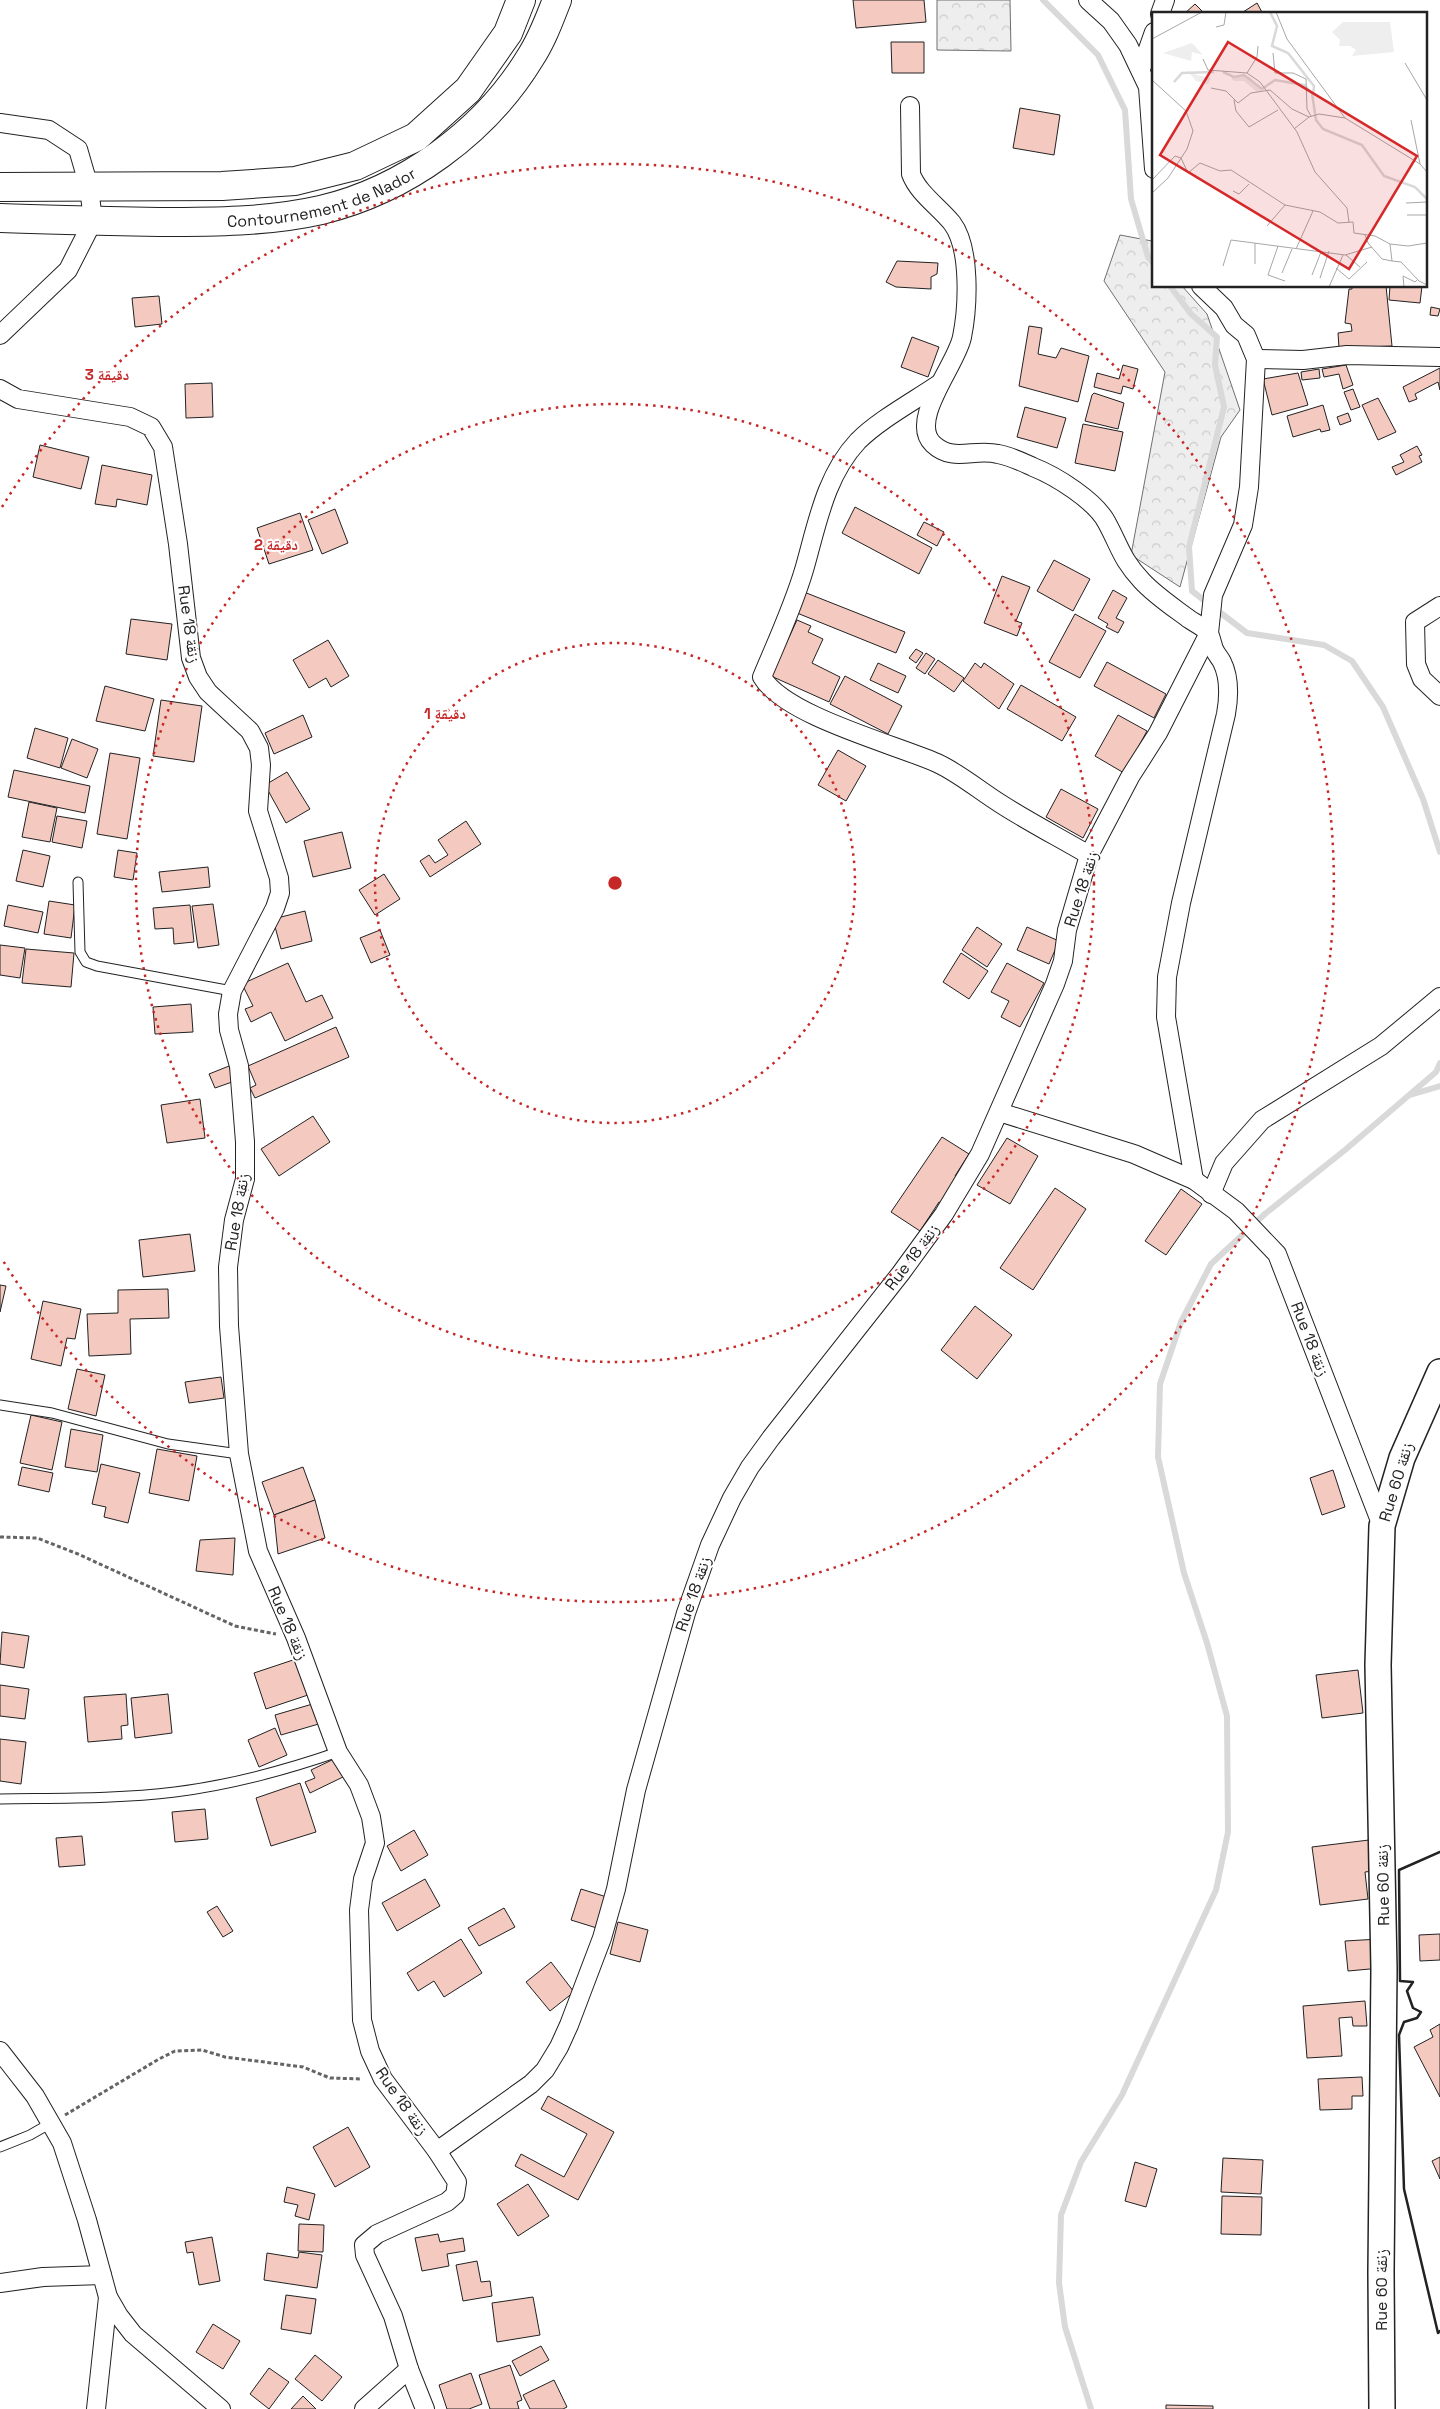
<svg xmlns="http://www.w3.org/2000/svg" width="1440" height="2409" font-family="'Space Grotesk','Noto Naskh Arabic',sans-serif">
<style>
.forest{fill:url(#forest-crowns);stroke:#6f6f6f}
.lines{fill:none;stroke-linecap:round;stroke-linejoin:round}
.stream{stroke:#d9d9d9;stroke-width:6}
.building{fill:#f3c9c0;stroke:#222}
.lane-casing{stroke:#222;stroke-width:11}
.street-casing{stroke:#222;stroke-width:20}
.secondary-casing{stroke:#222;stroke-width:28}
.highway-casing{stroke:#222;stroke-width:30}
.path{stroke:#646464;stroke-width:3;stroke-dasharray:4 2.5;stroke-linecap:butt}
.lane{stroke:#fff;stroke-width:9}
.street{stroke:#fff;stroke-width:18}
.secondary{stroke:#fff;stroke-width:25}
.highway{stroke:#fff;stroke-width:28}
.wall{stroke:#222;stroke-width:2.5}
.ring{fill:none;stroke:#c62828;stroke-width:2.5;stroke-dasharray:2.5 5}
.labels{text-anchor:middle;dominant-baseline:central;stroke-width:4;stroke-linejoin:round;paint-order:stroke}
.street-label{font-size:16px;fill:#222;stroke:#fff}
.inset-river{fill:none;stroke:#d9d9d9;stroke-width:2.5}
.inset-road{fill:none;stroke:#a7a7a7;stroke-width:1}
.view{fill:#d62828;fill-opacity:0.15;stroke:#d62828;stroke-width:2.5}
.inset-edge{fill:none;stroke:#222;stroke-width:2.5}
.centre{fill:#c62828;stroke:#fff;stroke-width:2.5}
.ring-label{font-size:15px;text-anchor:middle;font-weight:bold;fill:#c62828;stroke:#fff;stroke-width:4;stroke-linejoin:round;paint-order:stroke}
</style>
<defs>
<pattern id="forest-crowns" width="20" height="18" patternUnits="userSpaceOnUse" patternTransform="scale(1.25)"><rect width="20" height="18" fill="#eee"/><path d="M2 6a3 3 0 1 1 6 0M12 15a3 3 0 1 1 6 0" fill="none" stroke="#ccc"/></pattern>
</defs>
<rect width="100%" height="100%" fill="#fff"/>
<g class="forest">
<polygon points="937,0 1010,0 1011,51 937,50"/>
<polygon points="1120,235 1152,241 1154,246 1154,286 1182,286 1207,314 1240,410 1221,437 1180,587 1131,555 1165,372 1104,281"/>
</g>
<g class="lines">
<g class="stream">
<polyline points="1043,0 1098,55 1125,110 1131,199 1148,257 1154,264"/>
<polyline points="1170,286 1191,314 1217,337 1215,365 1224,407 1189,547 1192,591 1247,633 1324,645 1352,661 1383,707 1423,799 1440,852"/>
<polyline points="1410,1095 1440,1086"/>
<polyline points="1091,2409 1065,2327 1059,2283 1061,2215 1081,2162 1122,2095 1216,1890 1228,1832 1227,1716 1207,1643 1184,1573 1158,1457 1160,1384 1181,1322 1211,1264 1266,1213 1345,1150 1436,1072 1440,1063"/>
</g>
</g>
<g class="building">
<polygon points="853,0 924,0 926,22 856,28"/>
<polygon points="1257,3 1263,14 1240,14"/>
<polygon points="1195,4 1205,14 1184,14"/>
<polygon points="891,42 924,42 924,73 892,73"/>
<polygon points="1020,108 1060,115 1054,155 1013,148"/>
<polygon points="897,261 938,263 937,274 931,277 931,289 896,287 886,282"/>
<polygon points="1352,286 1386,286 1392,346 1339,348 1338,333 1352,331 1351,324 1345,323 1349,289 1352,289"/>
<polygon points="1390,286 1422,286 1420,303 1389,300"/>
<polygon points="159,296 162,324 135,327 132,298"/>
<polygon points="1431,307 1440,309 1438,316 1430,315"/>
<polygon points="1029,326 1042,328 1038,354 1056,358 1061,348 1089,356 1078,402 1019,386"/>
<polygon points="912,337 939,347 928,377 901,367"/>
<polygon points="1123,365 1138,369 1133,389 1123,386 1121,394 1094,387 1097,373 1119,379"/>
<polygon points="1346,365 1353,385 1343,389 1339,374 1324,377 1322,369"/>
<polygon points="1440,368 1440,390 1438,382 1415,394 1417,399 1409,402 1403,387"/>
<polygon points="1319,369 1320,378 1302,380 1301,372"/>
<polygon points="1298,373 1308,405 1272,415 1263,379"/>
<polygon points="212,383 213,417 186,418 185,384"/>
<polygon points="1353,389 1360,407 1351,410 1344,392"/>
<polygon points="1094,393 1124,403 1118,429 1085,421 1092,395"/>
<polygon points="1378,398 1396,432 1378,440 1362,405"/>
<polygon points="1323,405 1330,430 1321,432 1320,429 1293,437 1287,416"/>
<polygon points="1025,407 1066,418 1057,448 1017,437"/>
<polygon points="1348,413 1351,421 1340,425 1337,417"/>
<polygon points="1083,424 1123,432 1115,471 1075,463"/>
<polygon points="40,445 89,457 81,489 33,477"/>
<polygon points="1417,446 1422,455 1419,456 1422,462 1396,475 1392,467 1404,462 1400,455"/>
<polygon points="102,465 152,475 147,505 117,499 116,507 95,504"/>
<polygon points="855,507 932,548 919,574 842,533"/>
<polygon points="335,509 348,543 322,554 308,520"/>
<polygon points="300,513 313,550 269,564 257,528"/>
<polygon points="924,522 944,532 937,546 917,535"/>
<polygon points="1054,560 1090,579 1073,611 1037,591"/>
<polygon points="1002,576 1030,587 1016,621 1022,623 1017,636 984,623"/>
<polygon points="1113,590 1127,598 1116,618 1124,622 1118,633 1106,627 1108,624 1098,618"/>
<polygon points="804,592 905,632 896,653 797,613"/>
<polygon points="1075,614 1106,631 1080,678 1049,662"/>
<polygon points="131,619 172,624 167,660 126,654"/>
<polygon points="797,620 811,626 808,632 823,639 812,663 840,677 829,702 771,676"/>
<polygon points="328,640 349,676 331,687 326,678 309,688 293,660"/>
<polygon points="916,649 923,653 916,663 909,658"/>
<polygon points="926,653 935,659 925,674 916,668"/>
<polygon points="938,660 964,678 954,692 928,674"/>
<polygon points="1107,662 1166,694 1154,718 1094,686"/>
<polygon points="878,663 906,676 898,693 870,680"/>
<polygon points="975,663 981,668 984,663 1014,684 999,709 963,681"/>
<polygon points="845,676 902,706 888,734 830,704"/>
<polygon points="1021,685 1076,717 1062,741 1007,709"/>
<polygon points="105,686 154,699 145,731 96,721"/>
<polygon points="161,700 202,706 194,762 153,756"/>
<polygon points="303,715 312,737 274,754 265,733"/>
<polygon points="1118,715 1147,731 1124,773 1095,756"/>
<polygon points="35,728 68,738 60,768 27,758"/>
<polygon points="72,739 98,749 87,778 61,768"/>
<polygon points="838,750 866,766 846,801 818,785"/>
<polygon points="110,753 140,758 127,839 97,834"/>
<polygon points="14,770 90,786 85,813 8,797"/>
<polygon points="287,772 310,809 286,823 265,785"/>
<polygon points="1061,789 1098,809 1083,838 1046,817"/>
<polygon points="29,802 57,808 50,842 22,837"/>
<polygon points="57,816 87,821 82,848 52,842"/>
<polygon points="466,821 481,844 430,877 420,861 429,855 435,863 448,855 438,840"/>
<polygon points="342,832 351,868 313,877 304,841"/>
<polygon points="23,850 50,856 43,887 16,881"/>
<polygon points="118,850 137,853 133,880 114,877"/>
<polygon points="208,867 210,887 162,892 159,872"/>
<polygon points="384,874 400,899 375,915 359,890"/>
<polygon points="49,901 75,905 71,938 44,934"/>
<polygon points="213,904 219,945 198,948 192,906"/>
<polygon points="8,905 43,912 38,933 4,926"/>
<polygon points="190,905 194,942 174,944 173,928 155,929 153,908"/>
<polygon points="305,911 312,941 281,949 273,919"/>
<polygon points="977,927 1002,944 987,967 962,950"/>
<polygon points="1027,927 1059,941 1049,964 1017,950"/>
<polygon points="380,930 390,955 371,963 360,938"/>
<polygon points="0,945 25,948 20,978 0,975"/>
<polygon points="26,949 74,953 71,987 22,983"/>
<polygon points="961,953 988,971 969,999 943,982"/>
<polygon points="288,963 306,1002 322,995 333,1018 285,1041 271,1012 251,1022 245,1009 253,1006 242,984"/>
<polygon points="1007,963 1044,983 1020,1027 1001,1017 1009,1001 991,992"/>
<polygon points="191,1004 193,1032 155,1034 153,1007"/>
<polygon points="336,1027 349,1057 255,1098 250,1088 256,1085 248,1066"/>
<polygon points="229,1066 235,1081 215,1088 209,1074"/>
<polygon points="200,1099 205,1138 167,1143 161,1105"/>
<polygon points="313,1116 330,1142 279,1176 261,1149"/>
<polygon points="942,1137 969,1154 955,1176 960,1180 944,1205 939,1202 920,1231 891,1212"/>
<polygon points="1007,1138 1038,1156 1010,1204 977,1185"/>
<polygon points="1055,1188 1086,1209 1033,1290 1000,1268"/>
<polygon points="1181,1189 1202,1204 1166,1255 1145,1241"/>
<polygon points="190,1234 195,1271 143,1277 139,1240"/>
<polygon points="0,1285 6,1286 0,1312"/>
<polygon points="168,1289 169,1318 130,1319 131,1354 89,1356 87,1314 118,1313 118,1290"/>
<polygon points="43,1301 81,1309 75,1339 67,1338 61,1366 31,1359"/>
<polygon points="975,1306 1012,1335 977,1379 941,1350"/>
<polygon points="77,1369 105,1375 96,1416 68,1409"/>
<polygon points="221,1377 224,1398 189,1403 185,1382"/>
<polygon points="31,1415 62,1422 52,1470 20,1463"/>
<polygon points="71,1429 103,1435 97,1472 65,1467"/>
<polygon points="157,1449 197,1456 189,1501 149,1493"/>
<polygon points="101,1464 140,1473 128,1523 104,1517 106,1507 92,1504"/>
<polygon points="22,1467 53,1473 49,1492 18,1485"/>
<polygon points="303,1467 315,1500 274,1515 262,1482"/>
<polygon points="1333,1470 1345,1507 1322,1515 1310,1478"/>
<polygon points="315,1500 325,1538 278,1554 274,1515"/>
<polygon points="235,1538 233,1575 196,1571 200,1540"/>
<polygon points="2,1632 29,1636 24,1668 0,1664"/>
<polygon points="299,1658 311,1694 266,1709 254,1673"/>
<polygon points="1358,1670 1363,1713 1322,1718 1316,1675"/>
<polygon points="0,1685 29,1689 25,1719 0,1716"/>
<polygon points="126,1694 128,1725 121,1726 122,1739 88,1742 84,1697"/>
<polygon points="168,1694 172,1733 135,1738 131,1698"/>
<polygon points="316,1703 322,1723 281,1735 275,1715"/>
<polygon points="275,1728 287,1755 259,1767 248,1740"/>
<polygon points="0,1739 26,1742 21,1784 0,1781"/>
<polygon points="334,1759 343,1777 310,1793 305,1782 315,1778 311,1770"/>
<polygon points="300,1783 316,1832 271,1846 256,1798"/>
<polygon points="205,1809 208,1839 175,1842 172,1812"/>
<polygon points="414,1830 428,1855 401,1871 387,1846"/>
<polygon points="82,1836 85,1865 59,1867 56,1838"/>
<polygon points="1369,1840 1373,1871 1365,1872 1368,1899 1320,1905 1312,1847"/>
<polygon points="425,1879 440,1906 397,1931 382,1903"/>
<polygon points="581,1889 610,1898 600,1929 571,1920"/>
<polygon points="217,1906 233,1931 223,1937 207,1912"/>
<polygon points="504,1908 515,1927 479,1946 468,1928"/>
<polygon points="618,1922 648,1930 640,1962 610,1954"/>
<polygon points="1440,1934 1440,1960 1420,1961 1419,1935"/>
<polygon points="461,1939 482,1973 444,1997 434,1981 418,1991 407,1973"/>
<polygon points="1379,1939 1381,1968 1348,1971 1345,1941"/>
<polygon points="551,1962 574,1992 550,2011 526,1982"/>
<polygon points="1365,2001 1367,2026 1353,2026 1352,2017 1339,2018 1342,2056 1307,2058 1303,2006"/>
<polygon points="1440,2024 1440,2097 1414,2047 1433,2037 1430,2030"/>
<polygon points="1362,2077 1363,2096 1352,2096 1352,2109 1320,2110 1318,2079"/>
<polygon points="548,2096 614,2132 578,2200 515,2166 521,2154 564,2177 587,2134 541,2109"/>
<polygon points="348,2127 370,2167 335,2187 313,2147"/>
<polygon points="1440,2157 1440,2179 1432,2161"/>
<polygon points="1223,2158 1263,2160 1261,2194 1221,2192"/>
<polygon points="1135,2162 1157,2169 1146,2207 1125,2201"/>
<polygon points="528,2184 549,2216 518,2236 497,2204"/>
<polygon points="287,2187 315,2194 309,2220 295,2216 298,2205 284,2202"/>
<polygon points="1222,2196 1262,2197 1261,2235 1221,2234"/>
<polygon points="299,2224 324,2225 323,2252 298,2251"/>
<polygon points="438,2234 440,2242 463,2238 465,2251 447,2254 449,2266 422,2271 415,2238"/>
<polygon points="212,2237 220,2281 199,2285 193,2252 187,2253 185,2242"/>
<polygon points="299,2252 322,2255 317,2288 264,2280 267,2253 298,2258"/>
<polygon points="477,2261 481,2282 490,2281 492,2296 463,2301 456,2265"/>
<polygon points="286,2295 316,2299 311,2334 281,2329"/>
<polygon points="533,2297 540,2335 497,2342 492,2303"/>
<polygon points="213,2324 240,2341 223,2369 196,2352"/>
<polygon points="541,2346 549,2360 520,2376 512,2361"/>
<polygon points="315,2355 342,2377 322,2401 295,2379"/>
<polygon points="510,2365 522,2400 517,2402 519,2409 490,2409 479,2375"/>
<polygon points="269,2368 289,2382 269,2409 250,2394"/>
<polygon points="471,2373 482,2404 469,2409 447,2409 439,2385"/>
<polygon points="554,2380 567,2407 563,2409 530,2409 523,2395"/>
<polygon points="303,2396 316,2409 291,2409"/>
<polygon points="1166,2405 1213,2406 1213,2409 1166,2409"/>
</g>
<g class="lines">
<g class="lane-casing">
<g id="lane">
<polyline points="78,882 80,952 86,962 97,966 232,991"/>
<polyline points="0,1405 52,1413 168,1444 239,1454"/>
<path d="M0,1799C58,1798 118,1799 175,1792C231,1785 286,1770 338,1752"/>
<polyline points="0,2147 30,2135 51,2123"/>
</g>
</g>
<g class="street-casing">
<g id="street">
<polyline points="1088,0 1111,21 1128,45 1148,87 1154,169"/>
<polyline points="1160,14 1165,0"/>
<polyline points="1141,69 1154,32"/>
<path d="M910,106L911,174C918,193 939,207 952,223C971,248 968,307 962,337C957,364 908,420 933,444C953,463 974,448 998,454C1010,456 1022,462 1033,467C1056,476 1096,501 1107,523C1120,547 1122,560 1142,581C1156,596 1173,607 1189,619C1195,623 1203,627 1208,632C1211,636 1212,644 1214,649C1216,654 1220,658 1222,662C1230,678 1229,697 1226,714L1181,903L1167,977L1166,1017L1194,1180"/>
<polyline points="0,123 49,130 78,149 89,187 93,221 68,270 0,335"/>
<polyline points="1256,359 1303,360 1347,355 1440,357"/>
<path d="M939,384C914,401 879,420 858,441C825,476 817,525 804,570C793,607 777,641 762,677C785,716 894,744 937,763C959,773 980,791 1001,804C1029,822 1060,838 1089,855"/>
<polyline points="0,389 18,399 130,417 151,427 163,447 178,544 191,658 198,677 208,692 250,731 259,748 261,765 258,811 279,878 280,893 275,908 232,991 228,1014 229,1030 239,1066 245,1142 245,1179 234,1220 228,1267 229,1326 239,1454 258,1551 296,1638 338,1752 359,1785 371,1817 375,1843 363,1879 359,1910 362,2020 370,2051 383,2079 437,2151 457,2182 455,2195 447,2202 377,2234 364,2245 365,2255 393,2316 409,2369 425,2409"/>
<polyline points="1440,606 1415,622 1416,664 1422,679 1440,696"/>
<polyline points="999,1112 1134,1154 1194,1180 1236,1211 1277,1254 1382,1526"/>
<polyline points="1211,1194 1224,1163 1262,1120 1381,1046 1440,997"/>
<polyline points="0,2051 35,2096 62,2143 87,2220 108,2297 119,2316 133,2334 221,2409"/>
<polyline points="437,2151 531,2084 545,2070 559,2047 569,2025 602,1938 616,1889 636,1790 686,1613 710,1545 732,1498 750,1467 771,1438 901,1273 944,1214 980,1154 1055,984 1063,961 1067,930 1089,855 1130,777 1158,733 1209,633 1213,595 1243,525 1249,487 1256,359 1246,335 1234,325 1224,308 1201,286"/>
<polyline points="0,2283 43,2277 102,2275"/>
<polyline points="96,2409 108,2297"/>
<polyline points="364,2409 409,2369"/>
</g>
</g>
<g class="secondary-casing">
<polyline id="secondary" points="1382,2409 1381,2272 1384,1969 1378,1665 1382,1526 1402,1458 1440,1372"/>
</g>
<g class="highway-casing">
<g id="highway">
<polyline points="0,187 222,186 295,181 355,166 416,137 468,90 508,33 521,0"/>
<path id="s1" d="M0,218C53,220 106,221 159,222C212,222 268,222 321,210C405,190 485,132 530,58C542,40 549,20 557,0"/>
</g>
</g>
<g class="path">
<polyline points="0,1537 37,1538 78,1554 235,1626 276,1634"/>
<polyline points="65,2115 159,2059 175,2051 202,2050 225,2057 303,2067 330,2078 362,2079"/>
</g>
<use href="#lane" class="lane"/>
<use href="#street" class="street"/>
<use href="#secondary" class="secondary"/>
<use href="#highway" class="highway"/>
<polyline class="wall" points="1440,1852 1399,1870 1400,1981 1413,1982 1407,1991 1413,2008 1421,2012 1417,2018 1404,2022 1399,2035 1404,2189 1438,2333 1440,2331"/>
</g>
<g class="ring">
<circle cx="615" cy="883" r="240"/>
<circle cx="615" cy="883" r="479"/>
<path d="M2 507A719 719 0 1 1 2 1259"/>
</g>
<g class="labels">
<g class="street-label">
<text stroke="none"><textPath href="#s1" startOffset="325">Contournement de Nador</textPath></text>
<text transform="translate(189 624) rotate(82)">Rue 18 زنقة</text>
<text transform="translate(1081 889) rotate(-72)">Rue 18 زنقة</text>
<text transform="translate(237 1212) rotate(-80)">Rue 18 زنقة</text>
<text transform="translate(912 1257) rotate(-53)">Rue 18 زنقة</text>
<text transform="translate(1310 1339) rotate(69)">Rue 18 زنقة</text>
<text transform="translate(1396 1482) rotate(-73)">Rue 60 زنقة</text>
<text transform="translate(693 1594) rotate(-71)">Rue 18 زنقة</text>
<text transform="translate(288 1623) rotate(67)">Rue 18 زنقة</text>
<text transform="translate(1383 1885) rotate(-91)">Rue 60 زنقة</text>
<text transform="translate(402 2101) rotate(55)">Rue 18 زنقة</text>
<text transform="translate(1381 2290) rotate(-90)">Rue 60 زنقة</text>
</g>
</g>
<g transform="translate(1152 12)">
<rect width="275" height="275" fill="#fff"/>
<path d="M191,10H238L242,40L200,44L204,38L198,34H187L188,28L180,20ZM40,31L51,43L40,40L39,49L11,41ZM35,58L41,62L59,66L56,72L44,69ZM89,63L98,65L110,78L105,80L92,69H82L79,66Z" fill="#eee"/>
<path class="inset-river" d="M118,0L125,14L120,34L136,41L162,74L161,83M71,60L82,65L92,63L110,77L123,68L152,73L160,81L164,108L171,117L210,133L232,164L263,175L275,187M22,70L30,61L62,60"/>
<path class="inset-road" d="M124,0L135,27L193,106L268,152L275,160M64,15L72,13L74,0M0,27L50,0M121,41L123,61H141L154,67L155,97L159,104M51,47L56,58L95,61L108,70L145,120L163,160L195,196L197,210M253,51L275,88M95,61L105,45L106,34M0,68L34,99L41,119L35,137L16,166L0,181M59,76L74,79L86,91L99,81L118,78L140,97L157,105M82,88L84,99L97,115L126,98M259,108L268,152M142,117L157,105L167,102L193,106M0,168L23,144L29,146L36,161L48,151L68,159L79,158L133,193L168,200L186,211L201,210L202,221L223,224L238,232L256,234L275,231M81,179L87,182L97,172M254,191L275,190M255,203H275M115,214L133,193M213,223L216,231L230,247L240,249M238,232L240,249L249,250L267,269L275,273M126,234L116,263L133,269M144,237L161,199M194,243L208,255M103,252V231M71,254L79,228L193,243L220,235M184,256L197,267L215,250M130,261L140,237M160,263L169,240M168,266L177,239M177,275L191,243M252,275L251,264L263,270L265,268"/>
<path class="view" d="M76,30L265,144L197,257L8,143Z"/>
<rect width="275" height="275" class="inset-edge"/>
</g>
<circle cx="615" cy="883" r="8" class="centre"/>
<g class="ring-label">
<text x="107" y="380">3 دقيقة</text>
<text x="276" y="550">2 دقيقة</text>
<text x="445" y="719">1 دقيقة</text>
</g>
</svg>
